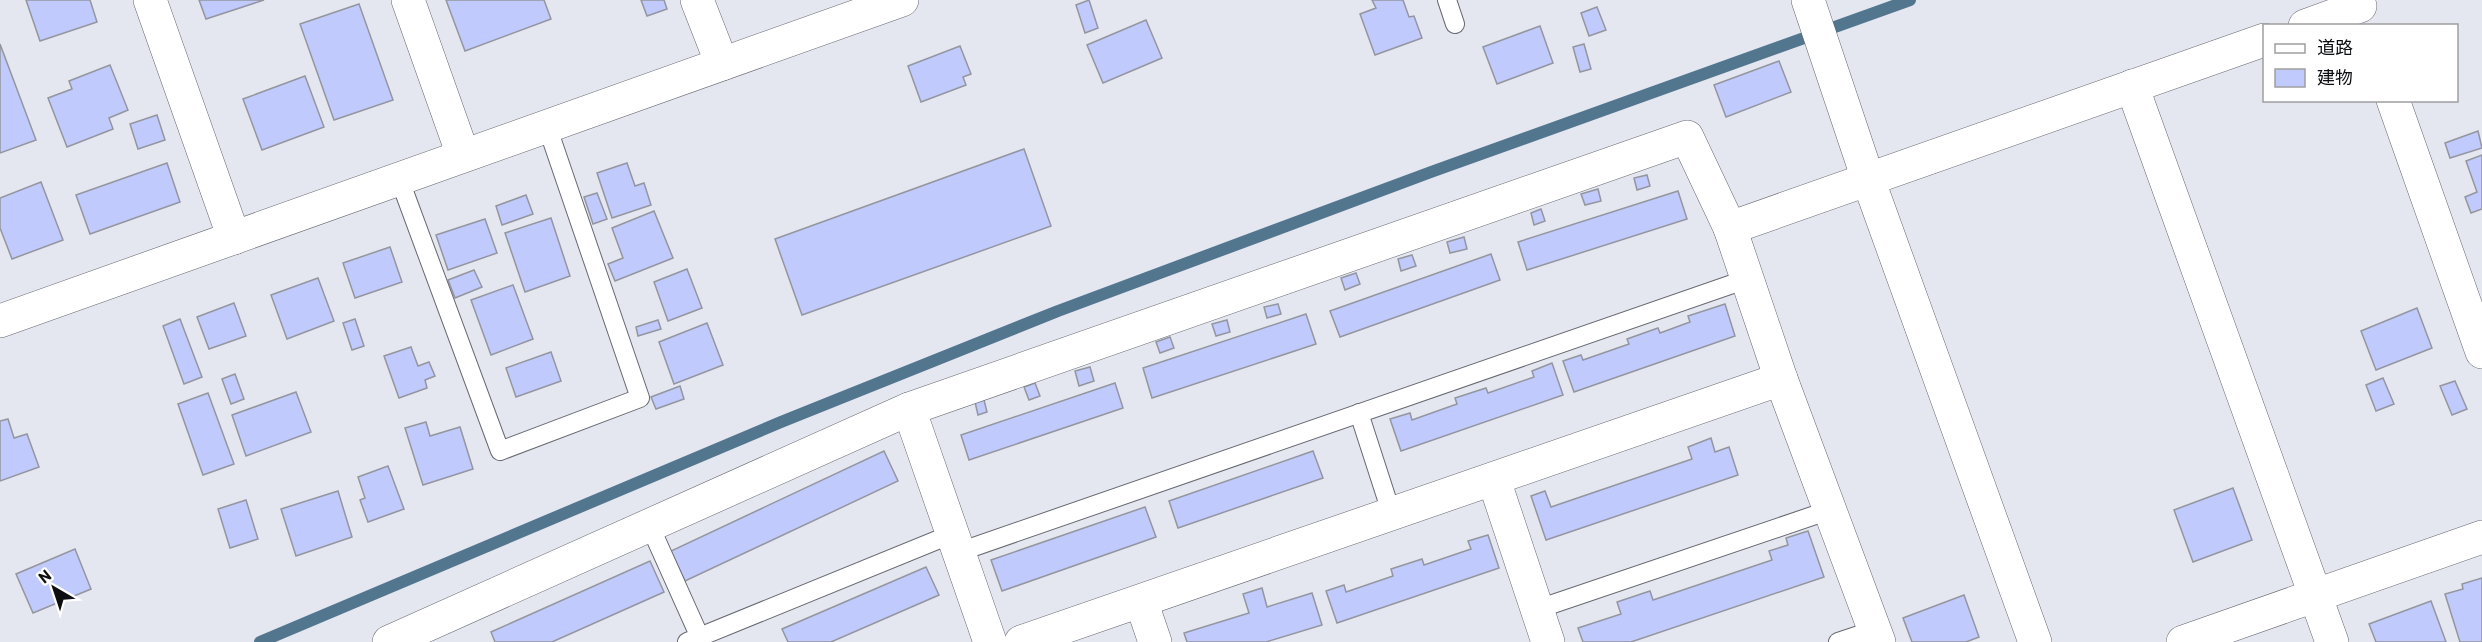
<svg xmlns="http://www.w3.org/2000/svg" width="2482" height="642" font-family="Barlow,'Noto Sans JP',sans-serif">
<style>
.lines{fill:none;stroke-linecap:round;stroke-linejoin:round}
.stream{stroke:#52768e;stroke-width:12}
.building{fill:#c0cafd;stroke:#94969f;stroke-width:1.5}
.lane-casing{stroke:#676971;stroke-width:20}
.street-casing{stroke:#676971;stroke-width:34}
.secondary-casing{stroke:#676971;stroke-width:34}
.lane{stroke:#fff;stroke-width:18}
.street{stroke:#fff;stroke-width:33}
.secondary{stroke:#fff;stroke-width:33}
</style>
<rect width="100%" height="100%" fill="#e4e6f0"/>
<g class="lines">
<polyline class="stream" points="260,642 781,422 1058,311 1431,172 1910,0"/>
</g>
<g class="building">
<polygon points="26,0 90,0 97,22 40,41"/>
<polygon points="199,0 264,0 206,19"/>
<polygon points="446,0 544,0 551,19 465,51"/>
<polygon points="641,0 664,0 667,9 647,16"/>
<polygon points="1089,0 1098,28 1085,33 1076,5"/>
<polygon points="1372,0 1403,0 1409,17 1414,16 1422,38 1375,55 1360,14 1376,8"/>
<polygon points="359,4 393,100 334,120 300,24"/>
<polygon points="1597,7 1606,30 1589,36 1581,13"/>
<polygon points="1146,20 1162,58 1103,83 1087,45"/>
<polygon points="1540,26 1553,63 1497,84 1483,47"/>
<polygon points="0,44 36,140 0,153"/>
<polygon points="1584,44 1591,69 1580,72 1573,47"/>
<polygon points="960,46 971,74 963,77 966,85 921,102 908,66"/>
<polygon points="1779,61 1791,92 1726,117 1714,85"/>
<polygon points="110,65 128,110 109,118 113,129 67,147 48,98 72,89 69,81"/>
<polygon points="305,76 324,127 262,150 243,99"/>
<polygon points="157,115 165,140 138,149 130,124"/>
<polygon points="2478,131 2482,148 2450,158 2445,143"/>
<polygon points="1024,149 1051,226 802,315 775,239"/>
<polygon points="2482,155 2482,209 2471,213 2465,197 2477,192 2466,161"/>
<polygon points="167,163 180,202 90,234 76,195"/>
<polygon points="627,163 635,186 644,183 651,205 612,218 597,173"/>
<polygon points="1647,175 1650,186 1637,190 1634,178"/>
<polygon points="41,182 63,240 12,259 0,228 0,198"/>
<polygon points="1598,189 1601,201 1585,205 1581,194"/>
<polygon points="1678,191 1687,219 1527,270 1518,242"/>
<polygon points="597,193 607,219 593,224 584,197"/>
<polygon points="526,195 533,214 502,225 496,206"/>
<polygon points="1541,209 1545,221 1534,225 1531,213"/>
<polygon points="654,211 673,258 615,281 608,264 623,258 612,228"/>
<polygon points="551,218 570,276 525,292 505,233"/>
<polygon points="485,219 497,253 448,270 436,235"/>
<polygon points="1464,237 1467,249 1450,253 1447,242"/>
<polygon points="390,247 402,282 355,298 343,263"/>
<polygon points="1491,254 1500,280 1340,337 1330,311"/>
<polygon points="1412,255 1416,266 1401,271 1398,259"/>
<polygon points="687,269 702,308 668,321 654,282"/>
<polygon points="474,270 482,287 455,298 448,280"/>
<polygon points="1356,273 1360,284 1345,290 1341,278"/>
<polygon points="318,278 334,321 287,339 271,295"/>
<polygon points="513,285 533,339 491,355 471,300"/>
<polygon points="234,303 246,336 209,349 197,317"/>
<polygon points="1278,304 1281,314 1267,318 1264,307"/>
<polygon points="1725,304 1735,336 1574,392 1563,361 1581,355 1583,360 1629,344 1627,339 1658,328 1660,333 1690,322 1688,316"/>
<polygon points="2417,308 2432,348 2376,370 2361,331"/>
<polygon points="1306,314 1316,344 1152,398 1143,368"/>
<polygon points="180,319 202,377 184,384 163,326"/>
<polygon points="355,319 364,346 352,350 343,323"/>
<polygon points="658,320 661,329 638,336 636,327"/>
<polygon points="1227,320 1230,332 1216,336 1212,324"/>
<polygon points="707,323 723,365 674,384 659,342"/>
<polygon points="1170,337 1174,348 1160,353 1156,342"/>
<polygon points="411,347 418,366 429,362 435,376 425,380 427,388 399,398 384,356"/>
<polygon points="551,352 561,381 516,397 506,368"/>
<polygon points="1552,363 1563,395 1401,451 1390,419 1410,413 1412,420 1457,404 1455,398 1486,388 1488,393 1534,377 1532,371"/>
<polygon points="1090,367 1094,381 1079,386 1075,371"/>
<polygon points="235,374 244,399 231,404 222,379"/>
<polygon points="2383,378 2394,404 2376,411 2366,385"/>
<polygon points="2455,381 2467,409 2452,415 2440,386"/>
<polygon points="1035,383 1040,396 1029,400 1024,387"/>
<polygon points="1115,383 1123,408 969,460 961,435"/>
<polygon points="680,386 684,399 656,409 651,397"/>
<polygon points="296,392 311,432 246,456 232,415"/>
<polygon points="208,393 234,464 203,475 178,404"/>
<polygon points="984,400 987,412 978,415 975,402"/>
<polygon points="8,419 14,438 27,434 39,467 0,481 0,421"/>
<polygon points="426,422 430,436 460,427 473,469 423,485 405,428"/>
<polygon points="1711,438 1715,452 1729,447 1738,475 1546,540 1531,496 1545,491 1551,507 1692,459 1688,447"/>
<polygon points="884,451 898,481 685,581 671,551"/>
<polygon points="1313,451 1323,478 1178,528 1169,501"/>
<polygon points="388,466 404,509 368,522 360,500 365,498 358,477"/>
<polygon points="2233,488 2252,540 2193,562 2174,510"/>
<polygon points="338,491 352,537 296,556 281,509"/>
<polygon points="246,500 258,539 230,548 218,509"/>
<polygon points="1145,507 1156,537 1002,591 991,560"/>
<polygon points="1808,531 1824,577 1631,642 1583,642 1578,628 1621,614 1617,602 1650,591 1653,600 1772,560 1769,551 1788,545 1786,538"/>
<polygon points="1488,535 1499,568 1337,623 1326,591 1344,585 1346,592 1393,576 1391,569 1422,559 1424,565 1471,549 1468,541"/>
<polygon points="75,549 91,589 33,613 16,574"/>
<polygon points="650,561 664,592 552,642 495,642 491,632"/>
<polygon points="926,567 939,595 831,642 788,642 782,629"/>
<polygon points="2482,578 2482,642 2460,642 2445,594 2463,589 2462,584"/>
<polygon points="1262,588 1267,607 1312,593 1322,625 1266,642 1187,642 1184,633 1249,613 1243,594"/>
<polygon points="1964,595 1979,637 1966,642 1912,642 1903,618"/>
<polygon points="2431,601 2446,642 2376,642 2369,624"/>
</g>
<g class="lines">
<g class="lane-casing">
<g id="lane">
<polyline points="1447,0 1455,24"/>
<polyline points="399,178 500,451 640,398 547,126"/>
<polyline points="1359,413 1392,515"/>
<polyline points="649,524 702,642"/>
<polyline points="959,552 1747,279"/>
<polyline points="1538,609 1830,510"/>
<polyline points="687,642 952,534"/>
<polyline points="1838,642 1874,630"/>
</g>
</g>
<g class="street-casing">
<g id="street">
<polyline points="150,0 234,238"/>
<polyline points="408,0 463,155"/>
<polyline points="697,0 722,64"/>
<polyline points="1808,0 1868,179 2035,642"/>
<polyline points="2305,26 2360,6"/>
<polyline points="2132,86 2332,642"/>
<polyline points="2393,100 2482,352"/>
<polyline points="1730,228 2264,40"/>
<polyline points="909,409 990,642"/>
<polyline points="1494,480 1548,642"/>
<polyline points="1141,601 1155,642"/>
<polyline points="389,642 909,409 1687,137 1730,228 1781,379 1879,642"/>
<polyline points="1021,642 1781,379"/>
<polyline points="2183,642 2482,537"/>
</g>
</g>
<g class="secondary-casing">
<polyline id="secondary" points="0,321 902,0"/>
</g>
<use href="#lane" class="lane"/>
<use href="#street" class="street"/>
<use href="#secondary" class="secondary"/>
</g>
<rect x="2263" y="24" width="195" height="78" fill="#ffffff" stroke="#9e9fa0" stroke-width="1.5"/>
<rect x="2275" y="44" width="30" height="9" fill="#ffffff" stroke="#9e9fa0" stroke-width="1.5"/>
<text x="2317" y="54" font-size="18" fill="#0d0e11">道路</text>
<rect x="2275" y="69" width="30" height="18" fill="#c0cafd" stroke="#9e9fa0" stroke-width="1.5"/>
<text x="2317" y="84" font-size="18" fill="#0d0e11">建物</text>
<g transform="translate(54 588) rotate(321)" stroke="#ffffff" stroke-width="4.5" paint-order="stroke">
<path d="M0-4.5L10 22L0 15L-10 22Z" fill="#0d0e11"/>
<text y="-9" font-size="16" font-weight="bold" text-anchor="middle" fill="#0d0e11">N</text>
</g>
</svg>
